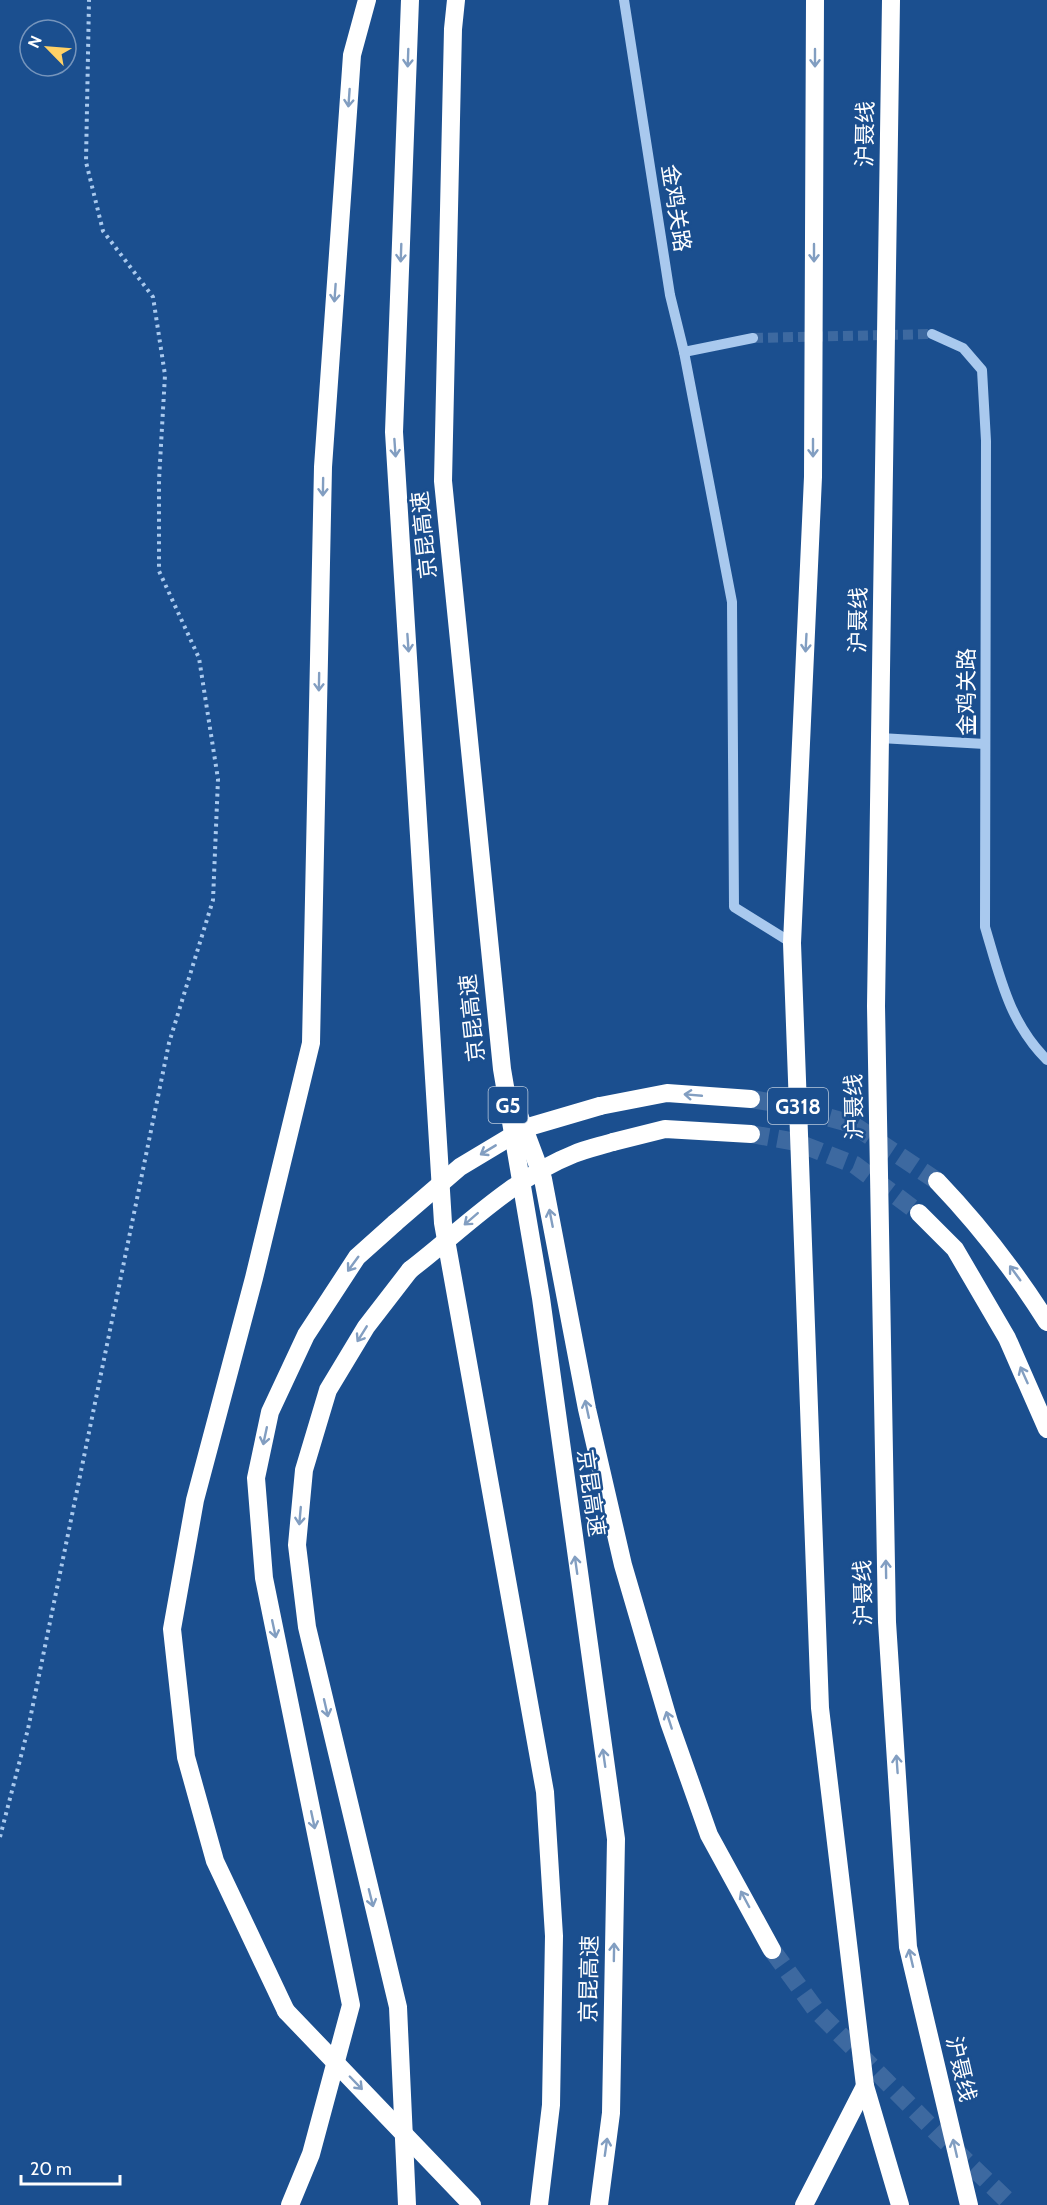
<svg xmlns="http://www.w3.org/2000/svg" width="1047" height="2205" font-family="Cabin,'Noto Sans SC',sans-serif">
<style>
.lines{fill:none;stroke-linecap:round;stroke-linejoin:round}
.minor-tunnel{stroke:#3d69a0;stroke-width:10;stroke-dasharray:10 5;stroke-linecap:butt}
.highway-tunnel{stroke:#3d69a0;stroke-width:18;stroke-dasharray:18 9;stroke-linecap:butt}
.path{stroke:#a9c9ee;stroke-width:4;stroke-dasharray:3 4.5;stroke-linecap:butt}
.minor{stroke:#a9c9ee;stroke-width:10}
.highway{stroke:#fff;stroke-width:18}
.highway-bridge{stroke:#fff;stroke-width:18}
.oneway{stroke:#829ec1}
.labels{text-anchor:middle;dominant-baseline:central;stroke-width:5;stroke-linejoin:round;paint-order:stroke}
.shield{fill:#1b4f8f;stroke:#bbcadd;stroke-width:1.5}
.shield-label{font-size:21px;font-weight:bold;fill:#fff}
.street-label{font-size:22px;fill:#fff;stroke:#1b4f8f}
</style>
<rect width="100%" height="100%" fill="#1b4f8f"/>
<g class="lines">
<polyline class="minor-tunnel" points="753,338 932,334"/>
<g class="highway-tunnel">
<polyline points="751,1099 781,1104 852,1124 937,1181"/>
<polyline points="751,1134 796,1142 855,1165 919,1213"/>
<polyline points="772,1950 816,2010 937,2133 1012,2205"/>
</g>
<polyline class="path" points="0,1837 28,1729 169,1043 213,900 218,779 199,658 159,571 159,480 165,375 153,297 103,231 86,162 89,0"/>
<g class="minor">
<polyline points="624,0 670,295 684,352 753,338"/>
<path d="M932,334L963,348L982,370L986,441L985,927C1000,977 1009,1022 1047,1060"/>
<polyline points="684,352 732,602 734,907 792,943"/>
<polyline points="880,738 985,744"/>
</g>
<g class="highway">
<polyline points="410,0 394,432 443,1223 545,1792 554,1936 551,2105 539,2205"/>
<polyline points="456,0 453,29 443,481 502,1069 541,1298 616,1839 611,2113 599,2205"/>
<polyline points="815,0 813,477 792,943 820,1708 865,2086 900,2205"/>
<polyline points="891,0 876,1006 887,1622 908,1947 969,2205"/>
<polyline points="600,1106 667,1093 751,1099"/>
<polyline points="519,1115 543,1179 587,1409 623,1565 669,1722 709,1835 772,1950"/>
<polyline points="613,1142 665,1129 751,1134"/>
<path d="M937,1181C979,1225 1015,1271 1047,1322"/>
<polyline points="919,1213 955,1249 1007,1338 1047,1429"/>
<polyline points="286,2011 215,1861 186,1757 172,1629 195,1500 254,1278 311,1043 323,467 352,55 367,0"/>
<polyline points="290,2205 311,2154 351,2005 264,1578 256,1478 270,1412 306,1335 357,1257 395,1223"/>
<polyline points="407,2205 398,2007 307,1627 297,1545 304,1470 328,1390 366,1327 410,1270"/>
<polyline points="804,2205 865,2086"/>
</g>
<g class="highway-bridge">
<polyline points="395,1223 460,1167 525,1128 600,1106"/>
<path d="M410,1270C462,1230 511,1179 574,1154C586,1149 600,1146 613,1142"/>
<polyline points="286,2011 472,2205"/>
</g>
</g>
<defs><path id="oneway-shaft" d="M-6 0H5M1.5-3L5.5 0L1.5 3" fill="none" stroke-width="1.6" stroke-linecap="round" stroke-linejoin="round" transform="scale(1.5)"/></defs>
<g class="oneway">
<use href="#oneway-shaft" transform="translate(408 58) rotate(92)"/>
<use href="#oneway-shaft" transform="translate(815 58) rotate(90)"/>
<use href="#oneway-shaft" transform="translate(349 98) rotate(94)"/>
<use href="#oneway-shaft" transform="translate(401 253) rotate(92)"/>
<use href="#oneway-shaft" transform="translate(814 253) rotate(90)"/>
<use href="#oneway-shaft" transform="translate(335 293) rotate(94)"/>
<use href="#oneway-shaft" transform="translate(395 448) rotate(86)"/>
<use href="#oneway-shaft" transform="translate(813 448) rotate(90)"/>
<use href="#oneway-shaft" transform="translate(323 487) rotate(91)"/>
<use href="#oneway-shaft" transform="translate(408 643) rotate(86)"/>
<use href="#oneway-shaft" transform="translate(806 643) rotate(93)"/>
<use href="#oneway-shaft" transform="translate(319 682) rotate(91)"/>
<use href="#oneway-shaft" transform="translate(693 1095) rotate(-175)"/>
<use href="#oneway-shaft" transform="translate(488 1150) rotate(149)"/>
<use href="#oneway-shaft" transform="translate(551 1218) rotate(-101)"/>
<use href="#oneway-shaft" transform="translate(471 1219) rotate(139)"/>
<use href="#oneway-shaft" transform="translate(353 1264) rotate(126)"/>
<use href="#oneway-shaft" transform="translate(1015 1273) rotate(-126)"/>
<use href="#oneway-shaft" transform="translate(362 1334) rotate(122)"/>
<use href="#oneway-shaft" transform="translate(1024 1375) rotate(-114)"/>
<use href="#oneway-shaft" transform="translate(587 1409) rotate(-102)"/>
<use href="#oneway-shaft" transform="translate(265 1436) rotate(102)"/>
<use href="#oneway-shaft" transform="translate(300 1516) rotate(95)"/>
<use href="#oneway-shaft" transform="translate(576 1565) rotate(-98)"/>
<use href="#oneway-shaft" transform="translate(886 1569) rotate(-91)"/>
<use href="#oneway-shaft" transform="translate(274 1629) rotate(78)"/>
<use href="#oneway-shaft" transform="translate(326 1708) rotate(77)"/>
<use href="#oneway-shaft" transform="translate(669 1720) rotate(-108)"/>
<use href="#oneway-shaft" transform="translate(604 1758) rotate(-98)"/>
<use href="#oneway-shaft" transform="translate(897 1764) rotate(-94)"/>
<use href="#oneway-shaft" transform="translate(313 1820) rotate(78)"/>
<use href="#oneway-shaft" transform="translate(371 1898) rotate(76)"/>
<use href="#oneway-shaft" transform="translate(745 1899) rotate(-118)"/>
<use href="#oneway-shaft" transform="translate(614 1952) rotate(-89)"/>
<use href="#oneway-shaft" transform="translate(911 1958) rotate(-103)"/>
<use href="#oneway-shaft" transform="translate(356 2083) rotate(46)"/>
<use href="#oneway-shaft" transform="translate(606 2147) rotate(-82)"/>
<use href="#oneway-shaft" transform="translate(955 2148) rotate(-103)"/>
</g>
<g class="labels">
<g class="shield">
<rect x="488.5" y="1087" width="39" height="36" rx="4.5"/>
<rect x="768" y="1088" width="60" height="36" rx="4.5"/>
</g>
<g class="shield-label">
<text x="508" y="1105">G5</text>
<text x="798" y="1106">G318</text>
</g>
<g class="street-label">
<text transform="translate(865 134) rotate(-89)">沪聂线</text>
<text transform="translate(676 208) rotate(81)">金鸡关路</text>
<text transform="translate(424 535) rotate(-96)">京昆高速</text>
<text transform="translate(858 620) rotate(-89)">沪聂线</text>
<text transform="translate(966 692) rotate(-90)">金鸡关路</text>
<text transform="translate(472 1018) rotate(-96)">京昆高速</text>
<text transform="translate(854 1107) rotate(-91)">沪聂线</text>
<text transform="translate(591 1493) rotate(82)">京昆高速</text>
<text transform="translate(863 1593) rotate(-91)">沪聂线</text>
<text transform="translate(589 1979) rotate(-89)">京昆高速</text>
<text transform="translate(961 2069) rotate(77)">沪聂线</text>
</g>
</g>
<g transform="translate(48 48) rotate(295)"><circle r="28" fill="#1b4f8f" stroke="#7695bc" stroke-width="1.5"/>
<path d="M0-4.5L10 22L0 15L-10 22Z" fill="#ffd166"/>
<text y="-9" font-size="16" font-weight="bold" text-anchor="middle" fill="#ffffff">N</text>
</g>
<path d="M21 2175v9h99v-9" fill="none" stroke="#ffffff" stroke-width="3"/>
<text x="30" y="2175" font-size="18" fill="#ffffff" stroke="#1b4f8f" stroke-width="4.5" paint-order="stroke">20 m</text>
</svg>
